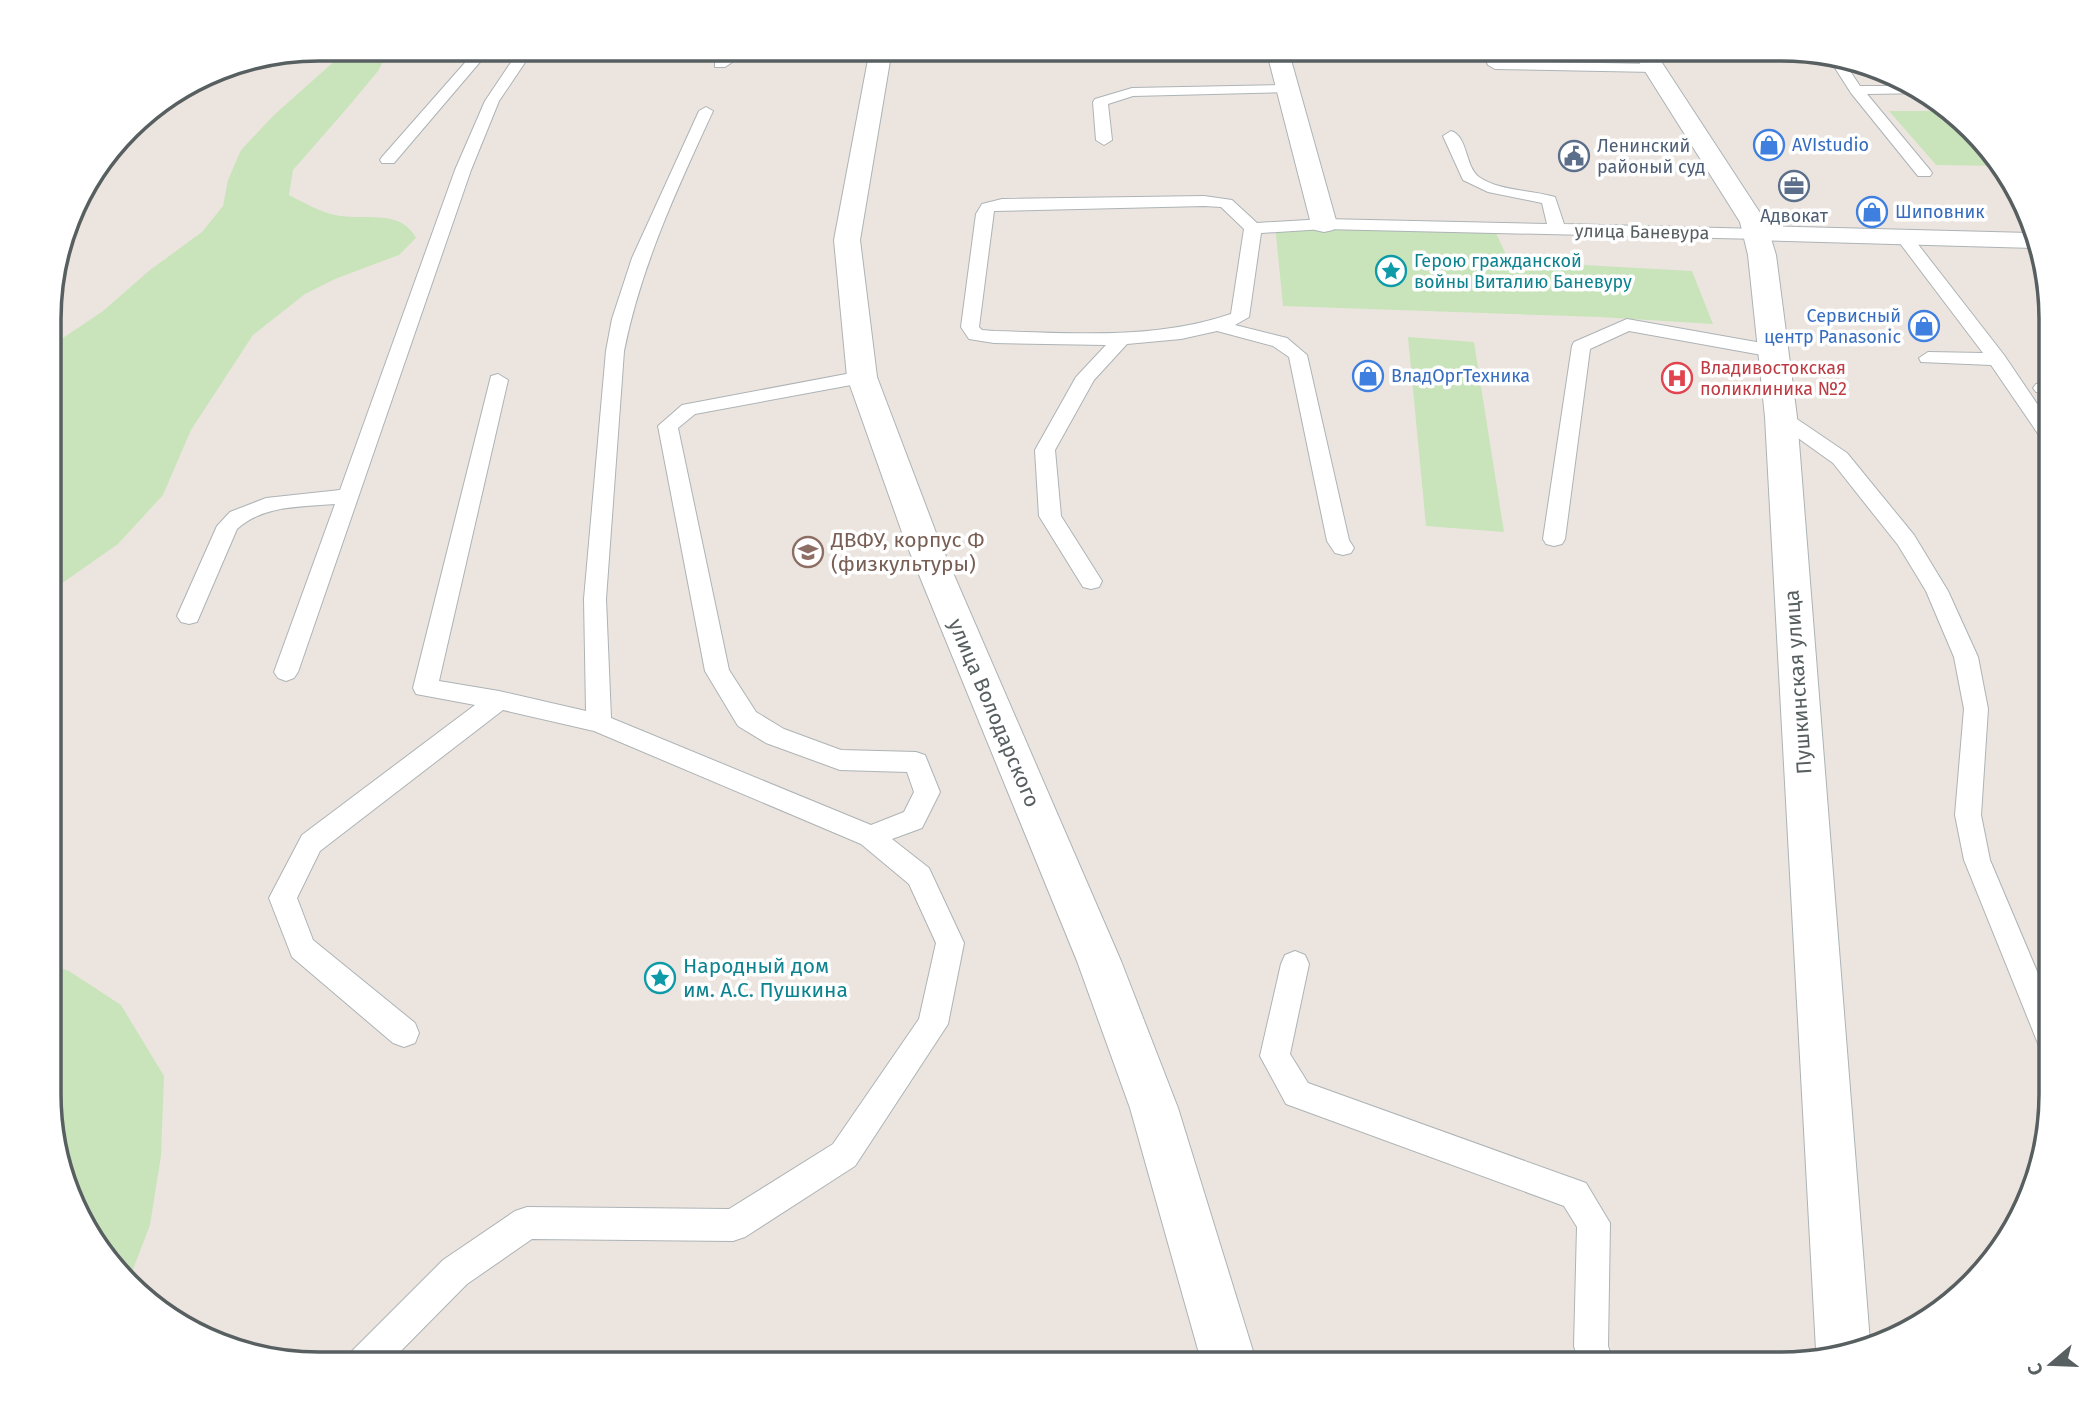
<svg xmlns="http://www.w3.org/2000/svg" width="2100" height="1413" font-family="'Fira Sans',sans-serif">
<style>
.green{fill:#c9e4bb}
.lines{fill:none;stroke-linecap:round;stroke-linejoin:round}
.service-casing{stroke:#adb3b6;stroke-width:2}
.minor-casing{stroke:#adb3b6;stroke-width:2}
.tertiary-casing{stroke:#adb3b6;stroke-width:2}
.secondary-casing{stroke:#acb3b6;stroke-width:2}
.service{fill:#fff;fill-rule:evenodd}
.minor{fill:#fff;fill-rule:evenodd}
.tertiary{fill:#fff;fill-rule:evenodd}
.secondary{fill:#fff;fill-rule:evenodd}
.labels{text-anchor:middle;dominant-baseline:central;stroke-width:7;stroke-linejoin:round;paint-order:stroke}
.far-shop-label{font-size:18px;fill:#366cbe;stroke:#fff;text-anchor:start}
.far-service-label{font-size:18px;fill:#4e5e75;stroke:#fff;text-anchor:start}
.far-street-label{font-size:18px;fill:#585f61;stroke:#fff}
.far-culture-label{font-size:18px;fill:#0d838f;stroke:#fff;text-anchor:start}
.far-health-label{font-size:18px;fill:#be3a42;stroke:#fff;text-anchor:start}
.education-label{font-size:21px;fill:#785e54;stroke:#fff;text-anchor:start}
.street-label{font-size:21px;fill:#585f61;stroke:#fff}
.culture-label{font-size:21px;fill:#0d838f;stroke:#fff;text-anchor:start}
.rim{fill:none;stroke:#585f61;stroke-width:3.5}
</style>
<rect width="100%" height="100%" fill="#ece5df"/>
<g class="green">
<path d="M348,49H390L378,71L349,106L293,170L289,195C303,202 320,212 335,215C362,221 401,208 416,238L399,255L335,279L305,294L253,335L191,430L163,495L118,544L51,591V346L103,311L150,270L202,232L223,206L228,180L241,150L274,115Z"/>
<polygon points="1889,111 1947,111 1998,166 1936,165"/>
<polygon points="1275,225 1495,231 1509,261 1692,271 1713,324 1599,317 1283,306"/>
<polygon points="1408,337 1474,342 1504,532 1426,526"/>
<polygon points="51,965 69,971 121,1005 164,1076 161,1156 150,1225 130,1277 85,1229 51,1129"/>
</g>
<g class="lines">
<g class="service-casing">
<g id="service">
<polygon points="477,49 491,49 394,163 382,163 380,160 382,157"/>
<path d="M520,49H534L499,101L471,170L298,672L294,678L286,681L278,678L274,672L335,504C301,507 263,505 237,529L197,622L189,624L181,622L177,616L217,526L230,512L266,498L340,490L455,170L485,101Z"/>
<polygon points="735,49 752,49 725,67 715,67 715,61"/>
<polygon points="1481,49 1495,49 1500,61 1654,64 1661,68 1654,72 1495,69 1488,65"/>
<polygon points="1828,57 1842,59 1860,86 1913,86 1927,93 1867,94 1930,170 1932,173 1930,176 1918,176 1851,93"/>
<polygon points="1288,85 1295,89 1293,92 1133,96 1108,104 1112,140 1104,145 1096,140 1093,102 1095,99 1132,88"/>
<path d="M706,107L713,111C677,189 641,266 624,351L606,599L611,718L871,825L904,812L914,792L907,772L840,770L766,743L738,726L705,671L658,426L682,405L862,371L869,373L872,377L869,381L862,383L695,414L678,428L729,670L756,712L784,729L841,750L916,752L925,755L940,792L922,828L892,839L929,868L964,943L948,1024L855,1166L745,1237L733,1241L532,1239L467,1284L388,1364H345L351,1352L443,1260L515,1211L527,1207L729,1209L833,1144L919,1019L936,943L909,884L861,844L594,731L503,710L320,851L297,898L313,940L415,1023L419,1033L415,1043L404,1047L393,1043L292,957L269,898L302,835L475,705L416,694L413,688L491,376L498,374L508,380L439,681L499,691L586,711L584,599L606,351L612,319L632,258L699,111Z"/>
<path d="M1451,131C1468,136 1465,167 1479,177C1499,191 1532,190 1555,197L1564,224L1759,229L1767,234L1759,239L1324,229L1261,233L1249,317L1235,325L1287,338L1307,355L1349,540L1354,548L1351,553L1343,555L1335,553L1327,541L1289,357L1273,346L1217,331L1181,339L1127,344L1094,380L1055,450L1061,516L1102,581L1099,587L1091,589L1083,587L1039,516L1035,450L1076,377L1106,345L994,343L969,339L961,327L976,214L982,204L1002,199L1204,196L1232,200L1257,223L1324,219L1547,224L1542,203L1488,192L1463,180L1443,136ZM1204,206L1221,207L1244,229L1231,314C1154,340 1074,333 994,331L982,330L979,327L994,211Z"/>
<polygon points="1904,233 1910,234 2004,355 2050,423 2050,443 2043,441 1991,365 1921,362 1919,358 1928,352 1983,353 1896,238"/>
<polygon points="1627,319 1773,345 1782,351 1773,357 1629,331 1590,349 1565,539 1562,544 1554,546 1546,544 1543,539 1572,346 1574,342"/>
<polygon points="2050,382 2050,394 2036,392 2033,388 2036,384"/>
<polygon points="1781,411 1788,413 1847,453 1914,535 1948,591 1978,657 1988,709 1981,815 1990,860 2050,1002 2050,1050 2039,1046 1964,860 1955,815 1964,709 1954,657 1926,591 1898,545 1833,463 1774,421 1771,417 1774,413"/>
<polygon points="1295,951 1305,955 1309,964 1290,1054 1308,1083 1586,1183 1610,1223 1608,1346 1614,1364 1579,1364 1574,1346 1577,1227 1564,1206 1286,1104 1260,1056 1281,964 1285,955"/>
</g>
</g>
<g class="minor-casing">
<polygon id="minor" points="1266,49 1288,49 1337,224 1333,230 1324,232 1315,230 1311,224"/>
</g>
<g class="tertiary-casing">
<g id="tertiary">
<polygon points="870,49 892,49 860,240 877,377 938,538 1121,961 1178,1108 1257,1364 1202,1364 1130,1108 1077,961 904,538 847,377 834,240"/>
<polygon points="1759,226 2030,233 2034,248 1750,240 1746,234 1750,228"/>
</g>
</g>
<g class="secondary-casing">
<polygon id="secondary" points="1631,49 1653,49 1766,222 1776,255 1797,417 1870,1342 1819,1357 1816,1350 1765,417 1748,255 1740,222"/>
</g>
<use href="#service" class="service"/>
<use href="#minor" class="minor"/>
<use href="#tertiary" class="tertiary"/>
<use href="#secondary" class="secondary"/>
</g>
<defs>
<g id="shop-ring" transform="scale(1.575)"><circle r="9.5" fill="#fff" stroke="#3f7fe0" stroke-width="1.5"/><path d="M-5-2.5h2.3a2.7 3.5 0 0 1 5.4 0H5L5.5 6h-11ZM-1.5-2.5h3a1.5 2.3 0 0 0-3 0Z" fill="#3f7fe0"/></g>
<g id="civic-ring" transform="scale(1.575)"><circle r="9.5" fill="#fff" stroke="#5c6f8a" stroke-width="1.5"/><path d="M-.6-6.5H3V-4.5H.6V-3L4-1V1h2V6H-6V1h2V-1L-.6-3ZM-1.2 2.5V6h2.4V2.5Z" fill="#5c6f8a"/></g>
<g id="office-ring" transform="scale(1.575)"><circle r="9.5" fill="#fff" stroke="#5c6f8a" stroke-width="1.5"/><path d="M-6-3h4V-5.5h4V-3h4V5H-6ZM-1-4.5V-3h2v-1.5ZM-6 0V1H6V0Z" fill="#5c6f8a"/></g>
<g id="sight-ring" transform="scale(1.575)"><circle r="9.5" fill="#fff" stroke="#0f9aa8" stroke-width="1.5"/><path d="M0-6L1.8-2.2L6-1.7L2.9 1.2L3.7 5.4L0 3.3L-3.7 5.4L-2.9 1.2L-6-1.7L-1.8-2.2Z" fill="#0f9aa8"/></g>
<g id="hospital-ring" transform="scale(1.575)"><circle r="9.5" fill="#fff" stroke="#e0444e" stroke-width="1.5"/><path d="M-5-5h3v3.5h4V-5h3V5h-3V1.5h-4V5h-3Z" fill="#e0444e"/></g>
<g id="university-ring" transform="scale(1.575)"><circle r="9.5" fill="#fff" stroke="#8d6e63" stroke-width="1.5"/><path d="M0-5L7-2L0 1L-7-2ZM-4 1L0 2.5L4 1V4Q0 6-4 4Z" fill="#8d6e63"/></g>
</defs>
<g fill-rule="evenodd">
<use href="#shop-ring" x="1769" y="145"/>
<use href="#civic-ring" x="1574" y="156"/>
<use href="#office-ring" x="1794" y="186"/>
<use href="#shop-ring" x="1872" y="212"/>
<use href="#sight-ring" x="1391" y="271"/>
<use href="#shop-ring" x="1924" y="326"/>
<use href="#shop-ring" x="1368" y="376"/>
<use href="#hospital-ring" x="1677" y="378"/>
<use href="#university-ring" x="808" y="552"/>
<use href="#sight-ring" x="660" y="978"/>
</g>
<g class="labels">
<g class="far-shop-label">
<text x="1792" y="145">AVIstudio</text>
<text x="1895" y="212">Шиповник</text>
<text x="1901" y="316" text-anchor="end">Сервисный<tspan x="1901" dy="21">центр Panasonic</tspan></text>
<text x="1391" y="376">ВладОргТехника</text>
</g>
<g class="far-service-label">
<text x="1597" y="146">Ленинский<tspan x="1597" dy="21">районый суд</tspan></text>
<text x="1794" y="216" text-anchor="middle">Адвокат</text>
</g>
<g class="far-street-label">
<text transform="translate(1642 232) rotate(1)">улица Баневура</text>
</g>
<g class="far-culture-label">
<text x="1414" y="261">Герою гражданской<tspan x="1414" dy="21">войны Виталию Баневуру</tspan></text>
</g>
<g class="far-health-label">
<text x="1700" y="368">Владивостокская<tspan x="1700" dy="21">поликлиника №2</tspan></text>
</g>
<g class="education-label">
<text x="831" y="540">ДВФУ, корпус Ф<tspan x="831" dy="24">(физкультуры)</tspan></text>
</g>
<g class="street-label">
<text transform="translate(1798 682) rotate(-94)">Пушкинская улица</text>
<text transform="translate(994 713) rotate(67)">улица Володарского</text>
</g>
<g class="culture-label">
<text x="683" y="966">Народный дом<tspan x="683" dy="24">им. А.С. Пушкина</tspan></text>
</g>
</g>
<path d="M0 0H2100V1413H0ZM319 61H1781A258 258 0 0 1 2039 319V1094A258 258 0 0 1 1781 1352H319A258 258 0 0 1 61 1094V319A258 258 0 0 1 319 61Z" fill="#fff" fill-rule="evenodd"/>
<path class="rim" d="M319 61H1781A258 258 0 0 1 2039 319V1094A258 258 0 0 1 1781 1352H319A258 258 0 0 1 61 1094V319A258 258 0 0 1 319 61Z"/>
<g transform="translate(2051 1364) rotate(251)" stroke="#ffffff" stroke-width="5" paint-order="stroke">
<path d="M0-5L12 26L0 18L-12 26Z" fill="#585f61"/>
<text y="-10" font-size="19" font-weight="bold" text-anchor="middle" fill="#585f61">С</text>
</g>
</svg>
